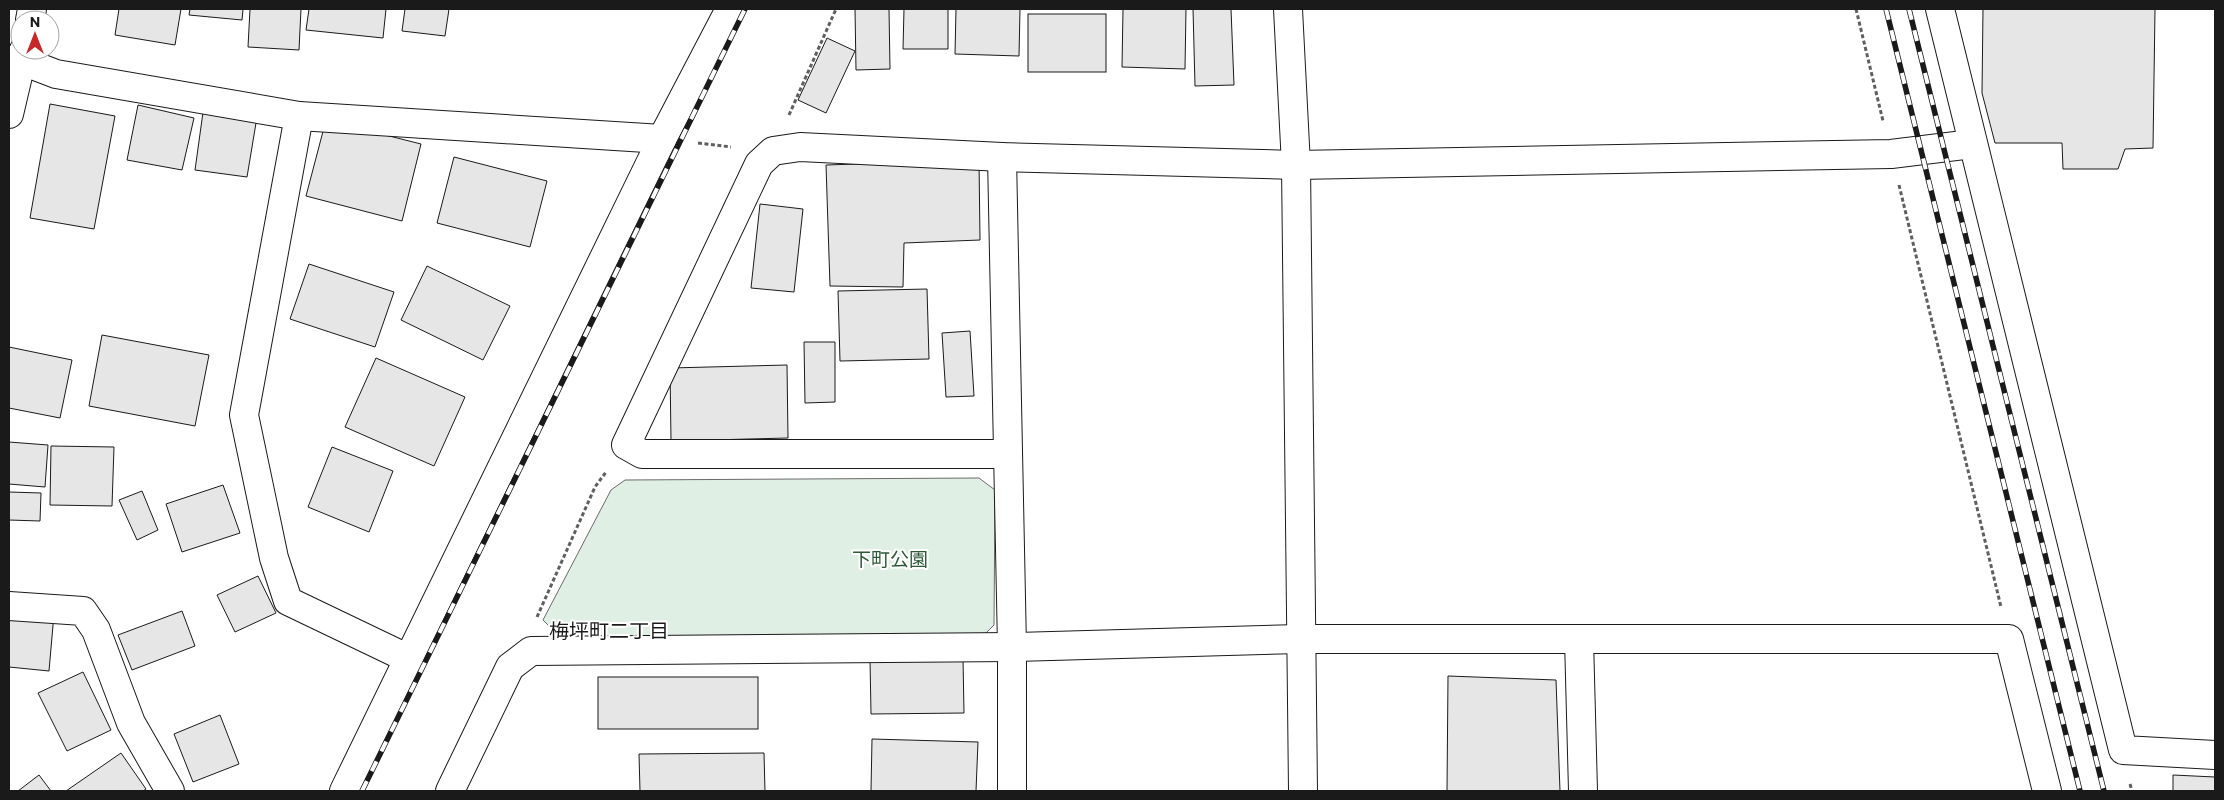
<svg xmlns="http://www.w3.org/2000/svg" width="2224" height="800" font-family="Commissioner,'Noto Sans JP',sans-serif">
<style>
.green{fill:#e0efe3;stroke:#6a6a6a}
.building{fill:#e6e6e6;stroke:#1a1a1a}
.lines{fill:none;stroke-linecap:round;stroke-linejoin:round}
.street-casing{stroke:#1a1a1a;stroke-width:30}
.secondary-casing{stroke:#1a1a1a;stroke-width:30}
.path{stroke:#5f5f5f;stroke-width:3;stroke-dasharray:4 2.5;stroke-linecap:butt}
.street{stroke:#fff;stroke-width:28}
.secondary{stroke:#fff;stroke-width:28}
.rail-casing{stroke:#1a1a1a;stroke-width:5.5}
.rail{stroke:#fff;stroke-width:4;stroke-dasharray:11;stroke-linecap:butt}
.labels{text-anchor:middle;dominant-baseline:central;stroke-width:4;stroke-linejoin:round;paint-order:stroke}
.park-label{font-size:19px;fill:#2b5a34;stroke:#fff}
.neighbourhood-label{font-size:20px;fill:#1a1a1a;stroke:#fff}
</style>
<rect width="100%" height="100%" fill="#fff"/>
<polygon class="green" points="979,478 995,490 994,625 983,636 562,639 543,620 611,490 625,480"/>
<g class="building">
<polygon points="119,9 181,9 175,45 115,35"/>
<polygon points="190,9 243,9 242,20 189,15"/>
<polygon points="250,9 301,9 299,50 248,47"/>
<polygon points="309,9 386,9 383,38 306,30"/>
<polygon points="405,9 449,9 445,36 402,31"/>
<polygon points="855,9 889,9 890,69 856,70"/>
<polygon points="904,9 948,9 948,49 903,49"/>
<polygon points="956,9 1020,9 1019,56 955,54"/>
<polygon points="1123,9 1186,9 1185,69 1122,67"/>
<polygon points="1193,9 1231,9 1234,85 1195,86"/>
<polygon points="1983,9 2155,9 2153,148 2125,149 2118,169 2063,169 2062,143 1995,143 1982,93"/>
<rect x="1028" y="14" width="78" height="58"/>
<polygon points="827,38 855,51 826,113 798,100"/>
<polygon points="50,104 115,116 94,229 30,218"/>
<polygon points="138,105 194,118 182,170 127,160"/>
<polygon points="204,105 258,111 247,177 195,170"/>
<polygon points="326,120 421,144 402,221 306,196"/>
<polygon points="454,157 547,181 530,247 437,223"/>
<polygon points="979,160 980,240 904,243 903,287 830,286 826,165"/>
<polygon points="760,204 803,209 794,292 751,288"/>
<polygon points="309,264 394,292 375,347 290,319"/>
<polygon points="427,266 510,306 483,360 401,320"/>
<polygon points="927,289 929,359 840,361 838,291"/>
<polygon points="970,331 974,396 946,397 942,333"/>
<polygon points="102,335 209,355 195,426 89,406"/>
<polygon points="804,342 835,342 835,402 805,403"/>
<polygon points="9,347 72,360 60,418 9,408"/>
<polygon points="376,358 465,397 434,466 345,427"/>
<polygon points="787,365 788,438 671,441 670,368"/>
<polygon points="9,442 48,445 45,487 9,484"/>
<polygon points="51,446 114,447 112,506 50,505"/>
<polygon points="332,447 393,471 369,532 308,507"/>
<polygon points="223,485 240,533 182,552 166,504"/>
<polygon points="142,491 158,530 137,540 119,500"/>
<polygon points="9,492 41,493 40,521 9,520"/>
<polygon points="258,576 276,613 235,632 217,595"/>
<polygon points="9,611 54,614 49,671 9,667"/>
<polygon points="182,611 195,646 132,670 118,635"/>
<polygon points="963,658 964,713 871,714 870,659"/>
<polygon points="83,672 111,730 67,751 38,693"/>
<polygon points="1448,676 1556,680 1560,791 1447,791"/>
<rect x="598" y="677" width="160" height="52"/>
<polygon points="220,715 239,764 193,782 174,734"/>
<polygon points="872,739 978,742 976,791 871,791"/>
<polygon points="121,753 146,789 143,791 66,791"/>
<polygon points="764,753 765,791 640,791 639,754"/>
<polygon points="39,775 51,791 18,791"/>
<polygon points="2173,775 2215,777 2215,791 2173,791"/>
</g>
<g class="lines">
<g class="street-casing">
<g id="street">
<polyline points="1940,9 2123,750 2215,755"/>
<polyline points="9,60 22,61 56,74 299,116 662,139"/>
<polyline points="299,116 244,415 274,558 288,601 409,659"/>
<polyline points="1002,157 1012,647 1012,791"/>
<polyline points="1007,454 642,454 626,445 759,164 773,151 800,147 1002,157 1296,165 1891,154 1972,144"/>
<polyline points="9,606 83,611 96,630 131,723 170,791"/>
<polyline points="1579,639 1583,791"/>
<polyline points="344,791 662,139 730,9"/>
<polyline points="450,791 510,667 531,651 1012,647 1300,639 2009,639 2047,791"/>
</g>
</g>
<g class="secondary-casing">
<g id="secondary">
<polyline points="1288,9 1296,165 1303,791"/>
<polyline points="30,20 32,9"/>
<polyline points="9,114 24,50"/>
</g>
</g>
<g class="path">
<polyline points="1856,9 1883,121"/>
<polyline points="789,115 836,9"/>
<polyline points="698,143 731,147"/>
<polyline points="1899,185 2001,607"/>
<polyline points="537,617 595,487 606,472"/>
<polyline points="2130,784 2132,791"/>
</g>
<use href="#street" class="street"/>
<use href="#secondary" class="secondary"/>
<g class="rail-casing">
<g id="rail">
<polyline points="1886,9 2080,791"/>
<polyline points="1909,9 2104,791"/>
<polyline points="362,791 745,9"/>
</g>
</g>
<use href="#rail" class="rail"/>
</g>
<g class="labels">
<g class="park-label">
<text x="890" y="558">下町公園</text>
</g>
<g class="neighbourhood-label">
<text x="609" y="630">梅坪町二丁目</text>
</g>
</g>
<rect width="2224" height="800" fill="none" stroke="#1a1a1a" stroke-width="20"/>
<g transform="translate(35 35)"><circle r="24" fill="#ffffff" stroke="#a3a3a3"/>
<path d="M0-4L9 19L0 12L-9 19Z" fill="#c62828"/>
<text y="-8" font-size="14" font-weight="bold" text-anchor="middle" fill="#1a1a1a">N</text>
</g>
</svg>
